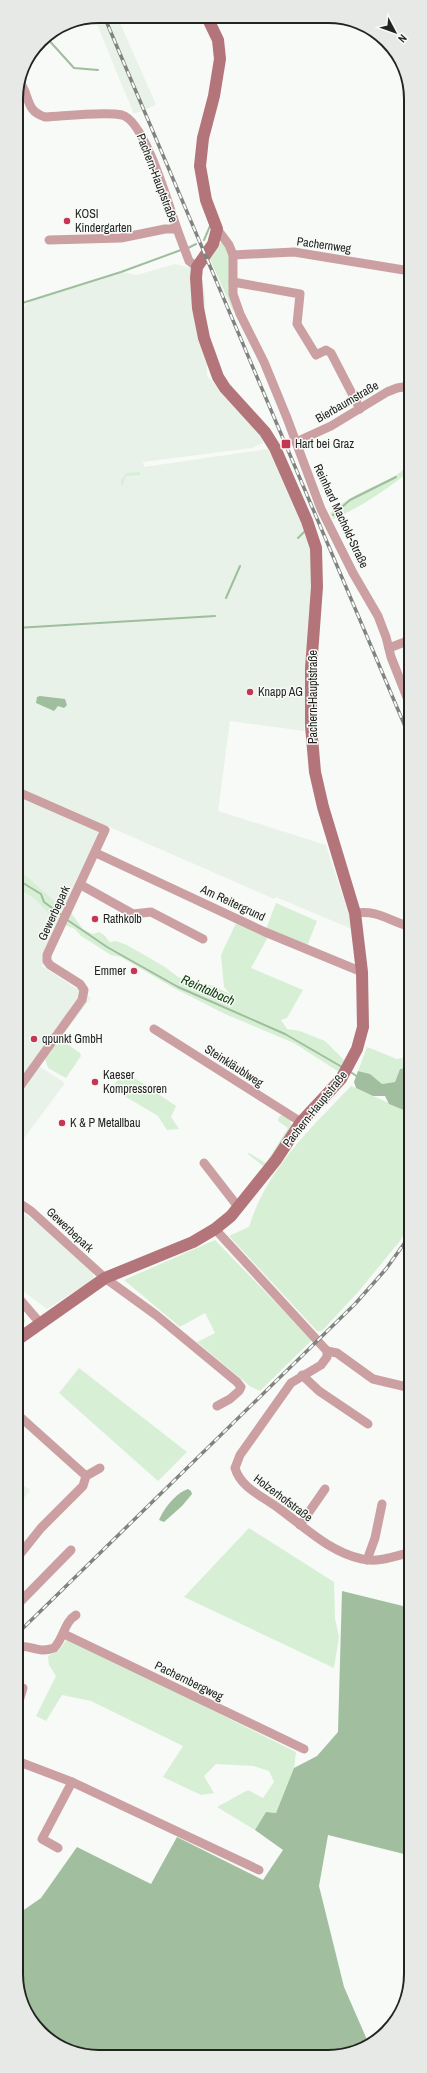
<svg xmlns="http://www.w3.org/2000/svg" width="427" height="2073" font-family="'Archivo Narrow',sans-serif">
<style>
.built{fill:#e9f2e8}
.green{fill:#d7f0d5}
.forest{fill:#a1bf9e}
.water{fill:#9fbe9d}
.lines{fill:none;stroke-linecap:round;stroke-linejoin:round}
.stream{stroke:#9fbe9d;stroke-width:2}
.street{stroke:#cca0a3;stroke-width:9}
.secondary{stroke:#b3757a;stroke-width:12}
.rail-casing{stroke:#818380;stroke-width:3.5}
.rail{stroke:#f7faf6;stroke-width:2;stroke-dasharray:6;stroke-linecap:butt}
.poi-dot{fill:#c63653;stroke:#f7faf6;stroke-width:1.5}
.labels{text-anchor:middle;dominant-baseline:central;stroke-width:3;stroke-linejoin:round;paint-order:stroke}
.street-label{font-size:12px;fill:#232422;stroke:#f7faf6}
.poi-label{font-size:12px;fill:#232422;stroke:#f7faf6;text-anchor:start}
.water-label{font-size:13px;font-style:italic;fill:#0a3709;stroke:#f7faf6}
.rim{fill:none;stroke:#232422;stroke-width:2}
</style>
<rect width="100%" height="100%" fill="#f7faf6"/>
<g class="built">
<polygon points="99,16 117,16 156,105 134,114 94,17"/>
<polygon points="175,264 200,270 205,293 207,376 262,434 263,443 252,448 143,462 144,467 275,448 313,537 311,726 304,725 304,731 230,721 218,811 326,845 354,930 276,897 274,899 105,825 42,966 91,998 39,1066 65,1083 16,1149 16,310 37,298 121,272 137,275"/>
<polygon points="16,1207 41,1226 93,1272 94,1279 47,1309 16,1286"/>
<polygon points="17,1481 30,1490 17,1508"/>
</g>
<g class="green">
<polygon points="219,243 223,243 230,256 235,310 233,311 209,257"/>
<path d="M410,464V471C387,489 360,508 333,519L330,513C348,496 372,488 393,477C399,474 405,468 410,464Z"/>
<polygon points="140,472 140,475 126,476 123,485 121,485 121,480 127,473"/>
<polygon points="16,867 62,908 58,918 52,917 35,899 16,887"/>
<polygon points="276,903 317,921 307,946 266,929"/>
<polygon points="71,913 83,929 93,934 99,932 104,935 110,942 116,941 127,945 165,967 178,977 196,985 211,985 230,994 224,987 221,955 236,923 268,937 251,968 303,990 287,1018 281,1020 287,1029 300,1031 325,1041 345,1061 339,1072 294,1043 225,1014 172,987 121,957 111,955 81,936 75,929 65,925"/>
<polygon points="56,1043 66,1043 80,1053 81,1056 66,1078 48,1068 45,1059"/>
<polygon points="367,1047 397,1059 411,1056 411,1067 400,1069 395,1082 382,1084 370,1074 358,1071"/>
<polygon points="123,1074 133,1077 176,1106 171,1117 179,1129 167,1130 158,1116 111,1088"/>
<path d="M351,1086L411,1113V1223L400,1241L359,1291L322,1331H317L229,1236L249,1227C266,1170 311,1128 351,1086Z"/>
<polygon points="282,1115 290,1120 292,1126 265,1166 263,1166 248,1154 249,1153 266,1163 288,1128 278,1121 279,1117"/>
<polygon points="215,1240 312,1340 260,1391 251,1387 197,1342 215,1333 205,1313 180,1327 124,1280"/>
<polygon points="16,1306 22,1310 25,1321 17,1332"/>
<polygon points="79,1368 187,1452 158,1481 59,1393"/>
<polygon points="249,1528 334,1582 335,1619 339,1637 334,1668 184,1597"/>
<polygon points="68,1638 296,1752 294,1768 276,1813 266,1812 255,1830 217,1807 248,1790 263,1798 274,1782 269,1771 253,1766 216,1764 204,1776 214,1793 201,1795 163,1777 183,1746 91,1701 62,1695 46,1721 36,1716 56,1676 49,1665 48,1656 58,1651"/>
</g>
<g class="forest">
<polygon points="411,1067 411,1113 389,1104 385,1096 373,1096 356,1088 354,1082 358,1071 370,1074 382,1084 395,1082 400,1069"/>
<polygon points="342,1591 411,1608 411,1843 404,1854 328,1835 319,1886 344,1987 368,2042 338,2056 83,2055 37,2029 17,1984 18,1914 41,1898 77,1847 151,1884 177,1837 263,1880 283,1850 255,1830 266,1812 276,1813 294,1768 317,1756 338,1732"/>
</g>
<g class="water">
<polygon points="40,696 65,699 67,705 64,708 58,706 54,711 36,703 37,697"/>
<polygon points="16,1210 23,1217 20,1224 16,1224"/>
<path d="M188,1489L191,1491L192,1494L182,1506L164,1522L159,1520C164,1508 176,1493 188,1489Z"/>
</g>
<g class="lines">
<g class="stream">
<polyline points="46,37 74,68 98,70"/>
<polyline points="204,240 210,226"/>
<polyline points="188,248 196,244"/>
<polyline points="16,305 121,272 181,250"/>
<polyline points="333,515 350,500 396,477"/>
<polyline points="298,538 304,532"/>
<polyline points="226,598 240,566"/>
<polyline points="16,628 215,616"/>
<polyline points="16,875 23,883 41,894 44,902 63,916"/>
<polyline points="66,919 107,947 178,987 285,1034 342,1067"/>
<polyline points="349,1071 361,1079 378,1087 396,1090 405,1094 411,1093"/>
</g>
<g class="street">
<path d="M19,81C31,96 24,110 45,117C65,116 105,111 122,115C145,121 169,206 177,229"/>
<polyline points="217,229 229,245 233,255 233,294 240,314 264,362 287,418 321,509 353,573 378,616 386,637 391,657 410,705"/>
<polyline points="49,240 121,238 165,229 177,229 189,261 197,267"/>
<polyline points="233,255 294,252 410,271"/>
<polyline points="233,282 300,294 297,324 316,355 326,350 331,353 360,409"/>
<polyline points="296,442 331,426 387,392 397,388 410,386"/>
<polyline points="389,648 410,640"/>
<polyline points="16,791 105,830 47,955 47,961 50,965 80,984 84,990 82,1000 16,1092"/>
<polyline points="96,853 265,932 362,972"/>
<polyline points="81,885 133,914 151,912 203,939"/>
<path d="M355,913C380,910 388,921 411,927"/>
<polyline points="154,1029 301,1122"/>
<polyline points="204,1163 239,1208"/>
<polyline points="16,1201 31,1211 105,1278 156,1315 237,1382 241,1387 239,1391 230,1399 217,1406"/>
<path d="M215,1229L327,1351V1357L321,1365L291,1383L240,1455L235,1468C241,1489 265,1497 281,1510C307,1529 330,1552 362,1559C377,1563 396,1556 411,1552"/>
<polyline points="16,1295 40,1323"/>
<polyline points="327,1351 337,1353 373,1379 411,1388"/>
<polyline points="302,1375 319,1391 368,1424"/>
<polyline points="17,1414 86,1476 83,1486 41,1528 17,1558"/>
<polyline points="86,1476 100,1468"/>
<polyline points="300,1525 325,1489"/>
<polyline points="367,1560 375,1538 382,1504"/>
<polyline points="17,1605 71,1550"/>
<polyline points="64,1634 304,1749"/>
<path d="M17,1647C31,1644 37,1654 54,1648C64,1638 64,1622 76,1615"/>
<polyline points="17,1708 23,1688"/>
<polyline points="17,1761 72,1782 259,1870"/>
<polyline points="58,1848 42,1839 72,1782"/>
</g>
<polyline class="secondary" points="17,1340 105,1278 193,1242 215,1229 231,1216 276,1160 301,1122 341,1079 357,1049 363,1027 362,972 355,913 323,807 315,772 311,726 311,668 317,587 316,548 307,521 275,448 265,432 225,388 218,377 204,338 198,308 196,278 197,267 213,244 217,229 206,200 200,166 203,138 214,96 220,59 218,40 207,17"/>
<g class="rail-casing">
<g id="rail">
<polyline points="104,16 410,738"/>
<polyline points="17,1634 355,1304 386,1269 411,1234"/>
</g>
</g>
<use href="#rail" class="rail"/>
</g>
<g class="poi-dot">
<circle cx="67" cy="221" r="4"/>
<rect x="281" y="439" width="10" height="10" rx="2"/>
<circle cx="250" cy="692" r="4"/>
<circle cx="95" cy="919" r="4"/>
<circle cx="134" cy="971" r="4"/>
<circle cx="34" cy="1039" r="4"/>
<circle cx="95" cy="1082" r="4"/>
<circle cx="62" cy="1123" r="4"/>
</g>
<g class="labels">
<g class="street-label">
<text transform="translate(157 178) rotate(69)">Pachern-Hauptstraße</text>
<text transform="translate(324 245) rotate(8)">Pachernweg</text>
<text transform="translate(347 402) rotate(-30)">Bierbaumstraße</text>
<text transform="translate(341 516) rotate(65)">Reinhard Machold-Straße</text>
<text transform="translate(313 697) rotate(-90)">Pachern-Hauptstraße</text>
<text transform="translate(233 903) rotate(25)">Am Reitergrund</text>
<text transform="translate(54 913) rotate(-65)">Gewerbepark</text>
<text transform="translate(234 1066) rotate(33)">Steinkläublweg</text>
<text transform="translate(315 1109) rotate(-51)">Pachern-Hauptstraße</text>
<text transform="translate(70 1230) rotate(43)">Gewerbepark</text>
<text transform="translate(283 1498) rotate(37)">Holzerhofstraße</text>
<text transform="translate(189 1681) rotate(26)">Pachernbergweg</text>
</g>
<g class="poi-label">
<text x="75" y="214">KOSI<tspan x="75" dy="14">Kindergarten</tspan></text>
<text x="295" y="444">Hart bei Graz</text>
<text x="258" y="692">Knapp AG</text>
<text x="103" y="919">Rathkolb</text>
<text x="126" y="971" text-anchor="end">Emmer</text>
<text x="42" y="1039">qpunkt GmbH</text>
<text x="103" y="1075">Kaeser<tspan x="103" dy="14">Kompressoren</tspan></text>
<text x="70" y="1123">K &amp; P Metallbau</text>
</g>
<g class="water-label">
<text transform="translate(208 990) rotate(24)">Reintalbach</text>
</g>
</g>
<path d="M0 0H427V2073H0ZM99 23H328A76 76 0 0 1 404 99V1974A76 76 0 0 1 328 2050H99A76 76 0 0 1 23 1974V99A76 76 0 0 1 99 23Z" fill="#e6e9e5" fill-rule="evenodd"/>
<path class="rim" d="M99 23H328A76 76 0 0 1 404 99V1974A76 76 0 0 1 328 2050H99A76 76 0 0 1 23 1974V99A76 76 0 0 1 99 23Z"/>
<g transform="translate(395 32) rotate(131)" stroke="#f7faf6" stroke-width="3" paint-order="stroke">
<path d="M0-3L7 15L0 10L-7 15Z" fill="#232422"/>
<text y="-6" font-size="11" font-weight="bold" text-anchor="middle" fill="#232422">N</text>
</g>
</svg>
